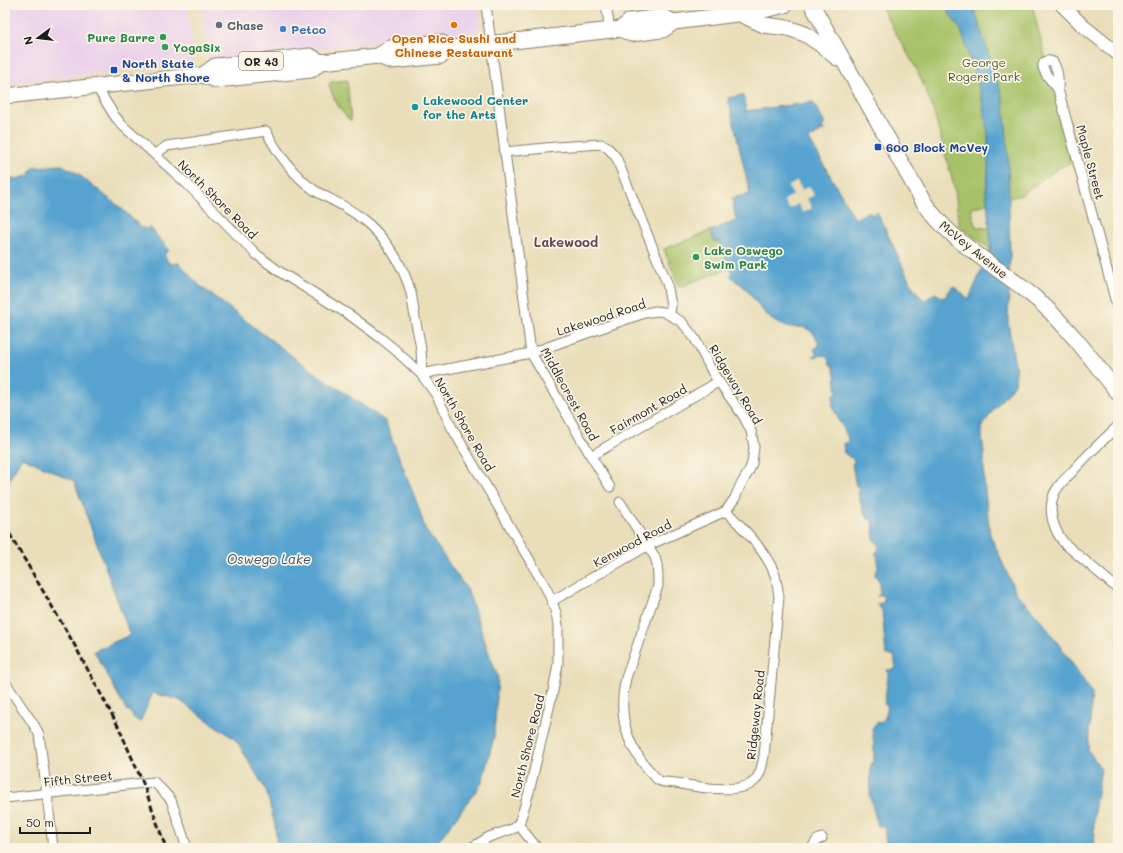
<svg xmlns="http://www.w3.org/2000/svg" width="1123" height="853" font-family="Mali,sans-serif">
<style>
.built{fill:#ebd1eb}
.green{fill:#a8c269;stroke:#626f42}
.water{fill:#57a3cf;stroke:#3a6076}
.pier{fill:#e9deb9}
.lines{fill:none;stroke-linecap:round;stroke-linejoin:round}
.street-casing{stroke:#827d6a;stroke-width:11}
.secondary-casing{stroke:#827d6a;stroke-width:15}
.primary-casing{stroke:#827d6a;stroke-width:17}
.street{stroke:#fff;stroke-width:9}
.secondary{stroke:#fff;stroke-width:13}
.primary{stroke:#fff;stroke-width:15}
.rail{stroke:#1c1c1c;stroke-width:3;stroke-dasharray:6 3;stroke-linecap:butt}
.service-dot{fill:#5c6f8a;stroke:#fcf5e5;stroke-width:1.5}
.food-dot{fill:#e8710a;stroke:#fcf5e5;stroke-width:1.5}
.shop-dot{fill:#3f7fe0;stroke:#fcf5e5;stroke-width:1.5}
.leisure-dot{fill:#2e9e5b;stroke:#fcf5e5;stroke-width:1.5}
.transit-dot{fill:#1a4fb4;stroke:#fcf5e5;stroke-width:1.5}
.culture-dot{fill:#0f9aa8;stroke:#fcf5e5;stroke-width:1.5}
.labels{text-anchor:middle;dominant-baseline:central;stroke-width:3.5;stroke-linejoin:round;paint-order:stroke}
.shield{fill:#fcf5e5;stroke:#5f5d58;stroke-width:1}
.shield-label{font-size:11px;font-weight:bold;fill:#1c1c1c}
.service-label{font-size:12px;font-weight:bold;fill:#4e5e75;stroke:#fcf5e5;text-anchor:start}
.shop-label{font-size:12px;font-weight:bold;fill:#366cbe;stroke:#fcf5e5;text-anchor:start}
.leisure-label{font-size:12px;font-weight:bold;fill:#27864d;stroke:#fcf5e5;text-anchor:start}
.food-label{font-size:12px;font-weight:bold;fill:#c56008;stroke:#fcf5e5}
.park-label{font-size:12px;fill:#4d5637;stroke:#fcf5e5}
.transit-label{font-size:12px;font-weight:bold;fill:#164399;stroke:#fcf5e5;text-anchor:start}
.culture-label{font-size:12px;font-weight:bold;fill:#0d838f;stroke:#fcf5e5;text-anchor:start}
.street-label{font-size:12px;fill:#1c1c1c;stroke:#fcf5e5}
.neighbourhood-label{font-size:13px;font-weight:bold;fill:#5e4b59;stroke:#fcf5e5}
.water-label{font-size:13px;font-style:italic;fill:#37596d;stroke:#fcf5e5}
</style>
<rect width="100%" height="100%" fill="#fcf5e5"/>
<filter id="ink" filterUnits="userSpaceOnUse"><feTurbulence type="fractalNoise" baseFrequency=".025" numOctaves="2"/><feDisplacementMap in="SourceGraphic" scale="8" xChannelSelector="R" yChannelSelector="G"/><feConvolveMatrix kernelMatrix="1 2 1 2 8 2 1 2 1" color-interpolation-filters="sRGB"/></filter>
<filter id="wash" filterUnits="userSpaceOnUse"><feTurbulence type="fractalNoise" baseFrequency=".012" numOctaves="4" result="noise"/><feDisplacementMap in="SourceGraphic" scale="16" xChannelSelector="R" yChannelSelector="G"/><feGaussianBlur stdDeviation="0.9" result="paint"/><feColorMatrix in="noise" values="0 0 0 0 0 0 0 0 0 0 0 0 0 0 0 0 0 1.4 0 .05"/><feComposite in="paint" operator="in"/></filter>
<g filter="url(#wash)">
<rect width="100%" height="100%" fill="#e9deb9"/>
<g class="built">
<polygon points="5,5 187,5 194,57 188,64 5,84"/>
<polygon points="201,5 478,5 481,26 476,32 208,61"/>
</g>
<g class="green">
<polygon points="614,5 704,5 623,14 614,8"/>
<polygon points="880,5 1032,5 1072,162 1058,168 1021,195 971,208 976,227 988,228 988,229 999,229 1000,256 959,226 955,190 932,106 918,72"/>
<path d="M347,80L351,121C341,113 333,98 329,85L331,82Z"/>
<polygon points="710,231 715,242 719,241 729,268 679,287 664,249"/>
</g>
<g class="water">
<path d="M943,5H973L1003,99L1006,124L1008,151L1010,256L1008,322L1016,372L1015,384L994,409L981,428L984,453V481L990,535L1016,593L1041,620L1068,657L1092,693L1088,750L1101,769L1094,812V848H885L886,843L884,826H878L870,797L871,764L874,762V743L872,730L876,723L882,722L885,718L888,706L884,704L888,677L887,670L896,669L894,655H886L882,610L876,604L883,603L884,598L882,595L877,596L880,593V583L877,577H876L875,572L878,570C877,565 878,560 877,554H875L879,549L878,544L874,540L873,531L874,529L871,519H868L863,511L858,492L860,491L858,486H856L852,464L854,463V460L844,453L843,444L848,442V438L842,425L838,420L837,413H835L833,406V395L837,393L835,374L832,365H830L827,356L822,355L814,357V355L816,353L814,349L819,346C818,337 811,329 802,327C799,327 796,328 793,327C785,327 776,323 770,318C759,309 752,295 742,285C737,282 734,280 730,275L732,274L719,241L715,242L710,231L736,221L732,198L750,194L728,98L743,95L746,111L813,102L825,124L822,126L824,130L809,139L855,219L869,211L872,215L877,212L911,284L924,301L935,293L944,298L953,286L969,299L991,248L986,190L988,171V134L981,95L961,30Z"/>
<polygon points="62,165 77,173 121,208 142,228 147,229 150,227 169,250 164,255 167,258 166,259 170,264 179,263 199,285 300,362 385,421 419,508 425,529 468,591 487,648 498,677 494,737 482,783 433,848 277,848 275,825 266,790 236,740 179,700 153,693 140,722 134,718 129,710 127,711 94,651 130,635 74,481 22,457 8,482 5,480 5,179 16,179 31,175 30,172 34,167"/>
</g>
<polygon class="pier" points="797,181 802,190 809,186 814,195 807,199 812,208 803,213 798,204 789,209 784,200 793,195 788,187"/>
</g>
<g filter="url(#ink)">
<g class="lines">
<g class="street-casing">
<g id="street">
<polyline points="486,5 531,353 591,456 610,487"/>
<polyline points="606,5 610,30"/>
<polyline points="96,86 114,115 121,124 187,184 256,254 280,272 351,316 378,336 393,348 421,374 437,396 452,428 546,588 552,601 556,613 558,625 558,664 553,691 529,792 520,821 515,828 489,837 471,848"/>
<path d="M1058,89C1053,82 1042,73 1043,64C1045,60 1049,60 1053,62C1058,70 1059,79 1058,89L1118,310"/>
<polyline points="504,152 556,147 601,144 606,146 616,157 667,283 671,305 670,315"/>
<path d="M155,154L167,146L266,131C278,154 293,175 314,190C330,200 347,206 361,218C385,236 403,264 411,293C413,303 414,313 416,323C420,342 423,355 421,374L531,353L624,320L645,313L656,311L664,312L682,322L695,339L714,375L744,417L751,431L754,447L752,463L749,471L740,486L735,498L726,511"/>
<path d="M1118,426C1102,441 1086,456 1072,472C1065,479 1056,487 1053,497C1048,513 1054,530 1064,543L1118,589"/>
<polyline points="591,456 718,382"/>
<path d="M620,502L655,557L657,565L658,576V586L626,678C618,712 624,742 648,769C651,772 655,777 658,780C662,783 671,782 676,783C696,787 730,793 749,785C760,779 762,767 764,756L779,597C778,590 777,583 775,575C767,552 743,528 726,511"/>
<polyline points="552,601 647,546 726,511"/>
<polyline points="5,682 34,725 39,734 47,794 53,848"/>
<polyline points="5,798 154,782 163,791 171,800 187,848"/>
<polyline points="518,824 537,848"/>
<polyline points="812,848 817,840 822,838"/>
</g>
</g>
<g class="secondary-casing">
<polyline id="secondary" points="1062,5 1082,25 1118,54"/>
</g>
<g class="primary-casing">
<g id="primary">
<path d="M812,5L923,201C952,245 1002,268 1040,302C1070,329 1094,362 1118,393"/>
<polyline points="740,14 764,25 788,28 805,34 820,44 837,58"/>
<polyline points="621,29 630,21 663,17 674,22"/>
<polyline points="378,56 391,61 441,56 452,48 621,29 631,34 653,31 663,30 674,22 760,11 785,5"/>
<polyline points="203,75 215,66 268,61 310,56 321,62"/>
<polyline points="5,96 203,75 216,80 311,70 321,62 378,56 390,48 439,42 452,48"/>
</g>
</g>
<use href="#street" class="street"/>
<use href="#secondary" class="secondary"/>
<use href="#primary" class="primary"/>
<polyline class="rail" points="5,526 74,644 118,726 143,783 166,848"/>
</g>
</g>
<circle class="service-dot" cx="219" cy="25" r="4"/>
<circle class="food-dot" cx="454" cy="25" r="4"/>
<circle class="shop-dot" cx="283" cy="29" r="4"/>
<g class="leisure-dot">
<circle cx="163" cy="37" r="4"/>
<circle cx="165" cy="47" r="4"/>
<circle cx="696" cy="257" r="4"/>
</g>
<g class="transit-dot">
<rect x="110" y="66" width="8" height="8" rx="2"/>
<rect x="874" y="143" width="8" height="8" rx="2"/>
</g>
<circle class="culture-dot" cx="415" cy="107" r="4"/>
<g class="labels">
<rect class="shield" x="239" y="52" width="44" height="18" rx="3"/>
<g class="shield-label">
<text x="261" y="61">OR 43</text>
</g>
<g class="service-label">
<text x="227" y="25">Chase</text>
</g>
<g class="shop-label">
<text x="291" y="29">Petco</text>
</g>
<g class="leisure-label">
<text x="155" y="37" text-anchor="end">Pure Barre</text>
<text x="173" y="47">YogaSix</text>
<text x="704" y="250">Lake Oswego<tspan x="704" dy="14">Swim Park</tspan></text>
</g>
<g class="food-label">
<text x="454" y="38">Open Rice Sushi and<tspan x="454" dy="14">Chinese Restaurant</tspan></text>
</g>
<g class="park-label">
<text x="984" y="62">George<tspan x="984" dy="14">Rogers Park</tspan></text>
</g>
<g class="transit-label">
<text x="122" y="63">North State<tspan x="122" dy="14">&amp; North Shore</tspan></text>
<text x="886" y="147">600 Block McVey</text>
</g>
<g class="culture-label">
<text x="423" y="100">Lakewood Center<tspan x="423" dy="14">for the Arts</tspan></text>
</g>
<g class="street-label">
<text transform="translate(1091 162) rotate(75)">Maple Street</text>
<text transform="translate(218 199) rotate(45)">North Shore Road</text>
<text transform="translate(974 249) rotate(39)">McVey Avenue</text>
<text transform="translate(601 317) rotate(-18)">Lakewood Road</text>
<text transform="translate(736 384) rotate(59)">Ridgeway Road</text>
<text transform="translate(570 394) rotate(61)">Middlecrest Road</text>
<text transform="translate(648 409) rotate(-30)">Fairmont Road</text>
<text transform="translate(465 424) rotate(60)">North Shore Road</text>
<text transform="translate(632 543) rotate(-28)">Kenwood Road</text>
<text transform="translate(755 715) rotate(-84)">Ridgeway Road</text>
<text transform="translate(527 746) rotate(-76)">North Shore Road</text>
<text transform="translate(78 778) rotate(-6)">Fifth Street</text>
</g>
<g class="neighbourhood-label">
<text x="566" y="241">Lakewood</text>
</g>
<g class="water-label">
<text x="269" y="558">Oswego Lake</text>
</g>
</g>
<rect width="1123" height="853" fill="none" stroke="#fcf5e5" stroke-width="20"/>
<g transform="translate(38 38) rotate(255)" stroke="#fcf5e5" stroke-width="3" paint-order="stroke">
<path d="M0-3L7 15L0 10L-7 15Z" fill="#1c1c1c"/>
<text y="-6" font-size="11" font-weight="bold" text-anchor="middle" fill="#1c1c1c">N</text>
</g>
<path d="M20 827v6h70v-6" fill="none" stroke="#1c1c1c" stroke-width="2"/>
<text x="26" y="827" font-size="12" fill="#1c1c1c" stroke="#fcf5e5" stroke-width="3" paint-order="stroke">50 m</text>
</svg>
